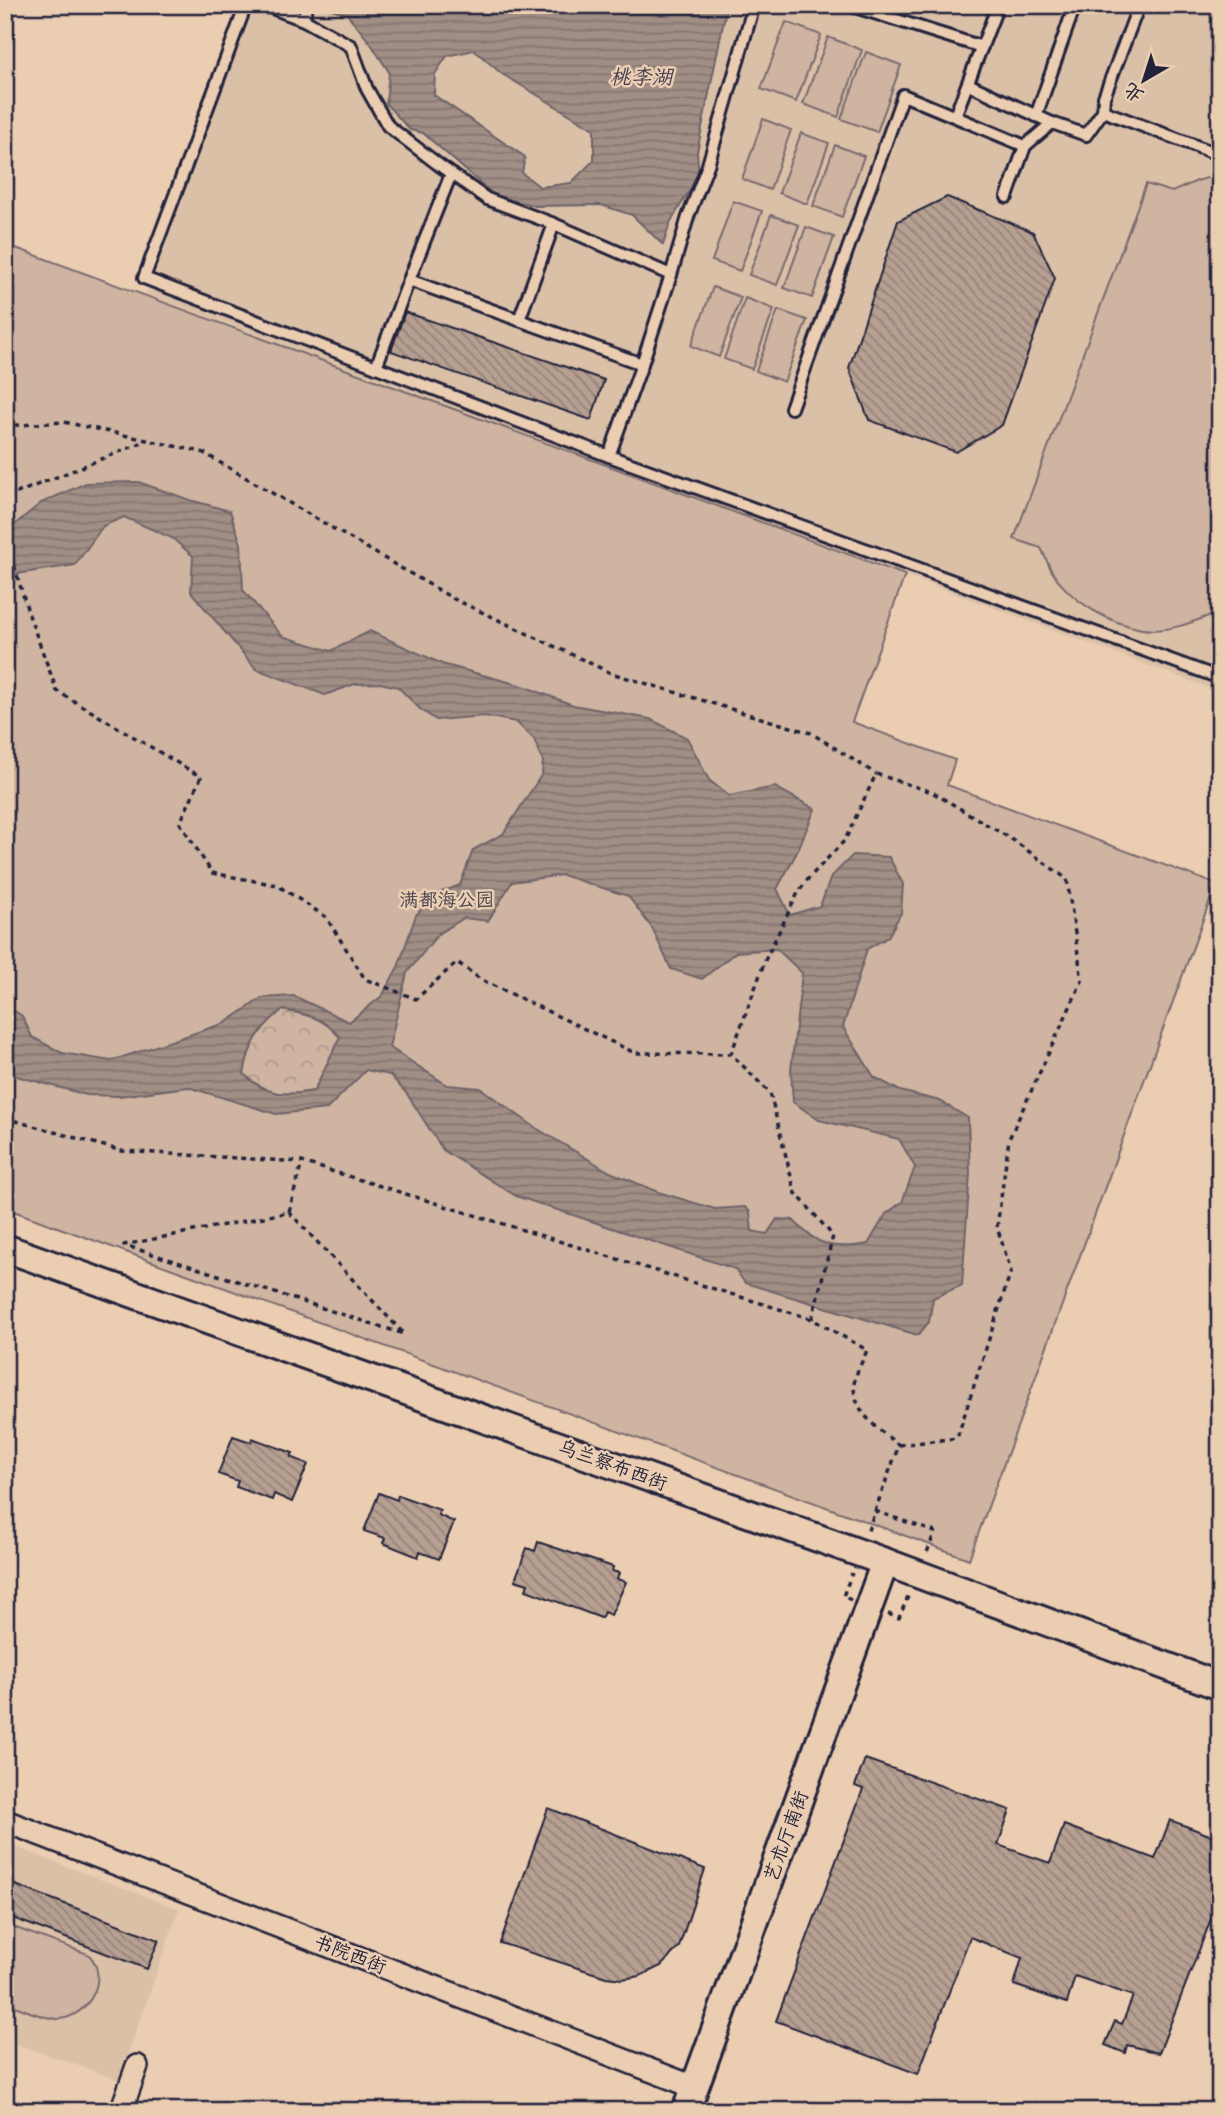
<svg xmlns="http://www.w3.org/2000/svg" width="1225" height="2116" font-family="'Shantell Sans','LXGW WenKai TC',sans-serif">
<style>
.built{fill:#dbc0a8}
.green{fill:#ceb4a1;stroke:#786b6e;stroke-width:2}
.forest{fill:url(#forest-crowns);stroke:#786b6e;stroke-width:2}
.water{fill:url(#water-rules);stroke:#6e6368;stroke-width:2;fill-rule:evenodd}
.building{fill:url(#building-back-hatch);stroke:#22223b;stroke-width:2}
.lines{fill:none;stroke-linecap:round;stroke-linejoin:round}
.service-casing{stroke:#22223b;stroke-width:16}
.minor-casing{stroke:#22223b;stroke-width:26}
.tertiary-casing{stroke:#22223b;stroke-width:32}
.path{stroke:#22223b;stroke-width:3.5;stroke-dasharray:5 5;stroke-linecap:butt}
.service{stroke:#ebcdb2;stroke-width:10}
.minor{stroke:#ebcdb2;stroke-width:21}
.tertiary{stroke:#ebcdb2;stroke-width:26}
.labels{text-anchor:middle;dominant-baseline:central;stroke-width:5;stroke-linejoin:round;paint-order:stroke}
.park-label{font-size:19px;fill:#443f4f;stroke:#ebcdb2}
.street-label{font-size:19px;fill:#22223b;stroke:#ebcdb2}
.water-label{font-size:21px;font-style:italic;fill:#423d4e;stroke:#ebcdb2}
</style>
<defs>
<pattern id="forest-crowns" width="20" height="18" patternUnits="userSpaceOnUse" patternTransform="scale(1.75)"><rect width="20" height="18" fill="#ceb4a1"/><path d="M2 6a3 3 0 1 1 6 0M12 15a3 3 0 1 1 6 0" fill="none" stroke="#b19a8c"/></pattern>
<pattern id="water-rules" width="6" height="5" patternUnits="userSpaceOnUse" patternTransform="scale(1.75)"><rect width="6" height="5" fill="#a18f86"/><path d="M0 2.5h6" fill="none" stroke="#83746f"/></pattern>
<pattern id="building-back-hatch" width="6" height="6" patternUnits="userSpaceOnUse" patternTransform="scale(1.75)"><rect width="6" height="6" fill="#b7a092"/><path d="M-1 5l2 2M0 0l6 6M5-1l2 2" fill="none" stroke="#948278"/></pattern>
</defs>
<rect width="100%" height="100%" fill="#ebcdb2"/>
<filter id="ink" filterUnits="userSpaceOnUse"><feTurbulence type="fractalNoise" baseFrequency=".0143" numOctaves="2"/><feDisplacementMap in="SourceGraphic" scale="14" xChannelSelector="R" yChannelSelector="G"/><feConvolveMatrix kernelMatrix="1 2 1 2 8 2 1 2 1" color-interpolation-filters="sRGB"/></filter>
<g filter="url(#ink)">
<g class="built">
<polygon points="253,5 1220,5 1220,692 146,294"/>
<polygon points="5,1843 179,1909 119,2080 5,2040"/>
</g>
<g class="green">
<polygon points="786,22 821,35 796,102 761,89"/>
<polygon points="828,37 862,50 838,117 803,104"/>
<polygon points="866,52 901,65 877,132 841,119"/>
<polygon points="763,119 791,130 770,190 742,179"/>
<polygon points="801,133 829,143 807,204 779,193"/>
<polygon points="835,145 864,156 842,217 813,206"/>
<path d="M1220,174V615L1216,613C1194,622 1167,633 1142,629C1109,623 1071,602 1053,573C1048,565 1045,556 1041,548L1014,539L1146,184L1172,192L1197,181Z"/>
<polygon points="733,201 762,211 740,271 712,261"/>
<polygon points="771,215 799,225 777,285 749,275"/>
<polygon points="806,227 834,237 812,298 784,288"/>
<polygon points="5,244 905,575 852,722 955,760 947,785 1216,884 969,1559 5,1208"/>
<polygon points="713,287 741,297 719,357 691,346"/>
<polygon points="745,298 774,309 752,369 724,359"/>
<polygon points="778,310 807,320 784,382 756,371"/>
<path d="M5,1924L88,1954C111,1976 89,2017 59,2019C45,2020 19,2007 5,2002Z"/>
</g>
<path class="forest" d="M282,1010C309,1015 321,1016 340,1037L314,1091C284,1096 267,1096 244,1074C248,1045 260,1028 282,1010Z"/>
<g class="water">
<path d="M318,5H727L697,152L699,175L671,221L663,245L632,215L601,205L536,206L495,196L423,133L410,130L386,104L389,72L371,44L347,14ZM474,50L502,74L594,129V160L571,183L540,187L522,173L525,157L434,95L435,74L447,56Z"/>
<path d="M138,482L190,500L230,511L241,544L243,590L282,636L331,651L370,631L442,664L523,686L573,705L650,719L687,738L709,780L729,796L775,787L815,809L797,852L777,889L790,915L820,906L831,877L853,855L889,857L903,884L901,913L888,937L867,949L843,1027L874,1077L900,1091L940,1101L968,1118L970,1173L962,1285L933,1298L929,1322L918,1335L745,1283L735,1269L516,1196L443,1150L407,1094L390,1075L366,1070L327,1109L276,1114L188,1087L119,1096L87,1095L5,1073V1005L22,1016L32,1037L62,1053L111,1061L225,1023L262,998L294,996L349,1022L382,996L398,967L416,915L436,894L460,885L473,850L503,834L542,774L543,761L534,739L516,722L485,716L436,720L420,709L398,687L380,683L355,684L325,695L256,669L191,592L193,556L172,538L124,517L103,526L75,565L16,574L5,593V539L13,526L41,503L86,483ZM562,875L628,896L652,928L671,969L702,979L736,952L777,949L802,973L791,1070L793,1102L819,1120L899,1139L915,1167L902,1202L886,1214L868,1244C833,1250 817,1246 793,1220L777,1219L767,1234L752,1231L750,1212L745,1207L715,1209L658,1192L610,1172L536,1128L480,1088L447,1085L389,1047L407,973L438,934L464,918L488,921L512,882ZM282,1010C308,1014 322,1017 340,1037L314,1091C284,1096 266,1096 244,1074C248,1045 260,1028 282,1010Z"/>
</g>
<g class="building">
<polygon points="947,197 1033,232 1055,278 1002,425 956,452 869,420 849,368 898,221"/>
<polygon points="405,312 604,380 591,420 391,351"/>
<polygon points="233,1436 251,1442 252,1438 293,1453 291,1457 308,1464 292,1502 274,1494 272,1500 236,1487 238,1481 218,1474"/>
<polygon points="379,1493 397,1500 398,1495 440,1510 438,1515 454,1522 439,1559 420,1552 418,1557 383,1543 385,1538 364,1531"/>
<polygon points="538,1542 613,1567 612,1571 619,1573 617,1579 626,1582 611,1615 604,1612 601,1618 526,1590 528,1584 515,1580 527,1548 535,1551"/>
<polygon points="865,1759 1010,1810 998,1845 1050,1863 1064,1825 1155,1859 1170,1820 1220,1839 1220,1896 1159,2053 1127,2045 1125,2053 1105,2045 1115,2021 1122,2024 1133,1996 1075,1976 1067,2003 1014,1985 1022,1958 970,1937 918,2074 776,2021 863,1789 855,1786"/>
<polygon points="548,1808 705,1869 679,1947 661,1966 640,1976 622,1979 606,1977 500,1943"/>
<polygon points="5,1881 159,1940 147,1969 5,1915"/>
</g>
<g class="lines">
<g class="service-casing">
<g id="service">
<polyline points="246,5 144,278 609,456 1220,678"/>
<polyline points="264,5 304,20 351,46 367,89 388,126 439,165 487,199 554,224 519,320 409,280 451,174"/>
<polyline points="849,5 982,47"/>
<polyline points="304,20 306,5"/>
<polyline points="968,84 1052,123 1086,135 1103,111 1104,97 1139,5"/>
<polyline points="1103,111 1220,155"/>
<polyline points="955,116 998,5"/>
<polyline points="1036,116 1075,5"/>
<polyline points="1025,146 1052,123"/>
<polyline points="554,224 671,275 642,364"/>
<polyline points="671,275 688,217 708,165 754,5"/>
<polyline points="519,320 642,364 609,456"/>
<polyline points="376,367 409,280"/>
<polyline points="791,408 903,95 1025,146 1007,197"/>
</g>
</g>
<g class="minor-casing">
<g id="minor">
<polyline points="5,1821 694,2087"/>
<polyline points="121,2111 137,2066"/>
</g>
</g>
<g class="tertiary-casing">
<g id="tertiary">
<polyline points="5,1248 885,1562 1220,1686"/>
<polyline points="686,2111 885,1562"/>
</g>
</g>
<g class="path">
<polyline points="5,426 64,422 202,452 454,599 611,673 811,733 876,774"/>
<polyline points="6,497 6,538 29,615 57,691 201,777 180,823 212,873 277,885 326,917 365,979 416,999 457,962 480,979 635,1053 730,1054"/>
<polyline points="7,497 146,441"/>
<path d="M5,1118L122,1151L302,1162L812,1319L867,1350C863,1361 854,1375 854,1386C854,1413 880,1431 899,1445L867,1533"/>
<polygon points="289,1212 404,1334 124,1245"/>
<polyline points="289,1212 302,1162"/>
<polyline points="812,1319 833,1236 795,1192 770,1093 731,1054 766,958 798,893 807,880 845,840 876,774 932,792 1013,840 1067,879 1082,981 1009,1139 997,1227 1011,1271 957,1438 899,1445"/>
<polyline points="875,1511 935,1532 926,1555"/>
<polyline points="851,1600 843,1596 852,1573"/>
<polyline points="888,1614 899,1618 909,1594"/>
</g>
<use href="#service" class="service"/>
<use href="#minor" class="minor"/>
<use href="#tertiary" class="tertiary"/>
</g>
</g>
<g class="labels">
<g class="park-label">
<text x="447" y="899">满都海公园</text>
</g>
<g class="street-label">
<text transform="translate(613 1465) rotate(20)">乌兰察布西街</text>
<text transform="translate(786 1836) rotate(-70)">艺术厅南街</text>
<text transform="translate(350 1954) rotate(21)">书院西街</text>
</g>
<g class="water-label">
<text x="641" y="77">桃李湖</text>
</g>
</g>
<rect width="1225" height="2116" fill="none" stroke="#ebcdb2" stroke-width="28"/>
<rect x="14" y="14" width="1197" height="2088" fill="none" stroke="#22223b" stroke-width="2.5" filter="url(#ink)"/>
<g transform="translate(1144 80) rotate(219)" stroke="#ebcdb2" stroke-width="5" paint-order="stroke">
<path d="M0-5L12 26L0 18L-12 26Z" fill="#22223b"/>
<text y="-10" font-size="19" font-weight="bold" text-anchor="middle" fill="#22223b">北</text>
</g>
</svg>
